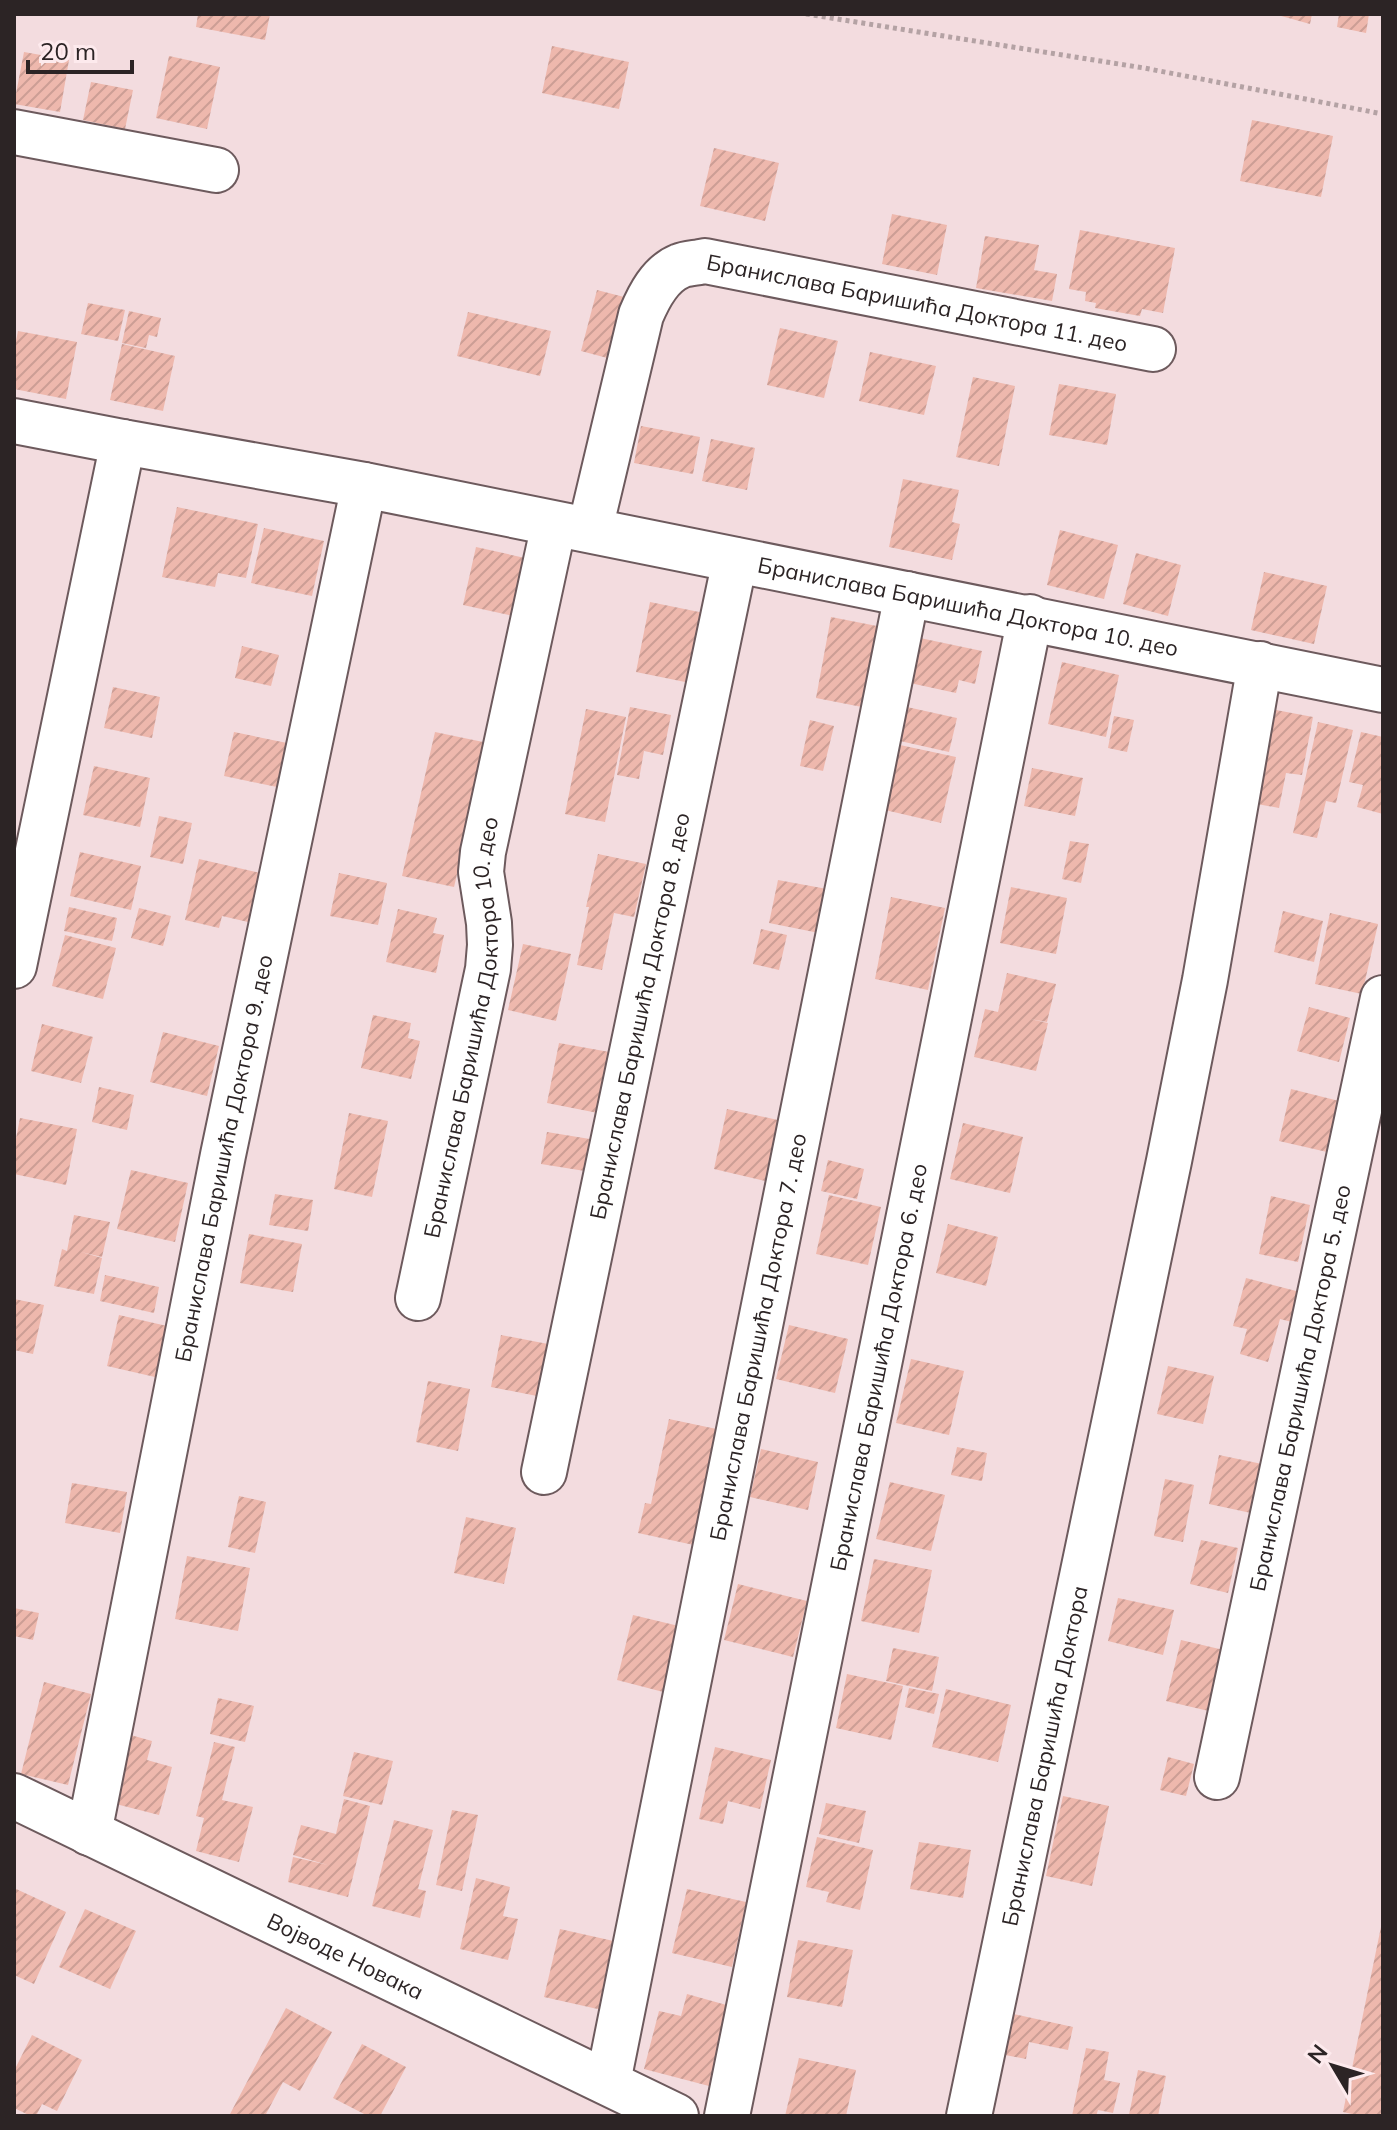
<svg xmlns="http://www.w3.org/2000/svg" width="1397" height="2130" font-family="Mulish,sans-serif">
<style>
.building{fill:url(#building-hatch)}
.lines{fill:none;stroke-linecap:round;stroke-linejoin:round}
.minor-casing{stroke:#6d5a5d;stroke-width:48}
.path{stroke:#b4a2a4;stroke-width:5;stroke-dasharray:4 4;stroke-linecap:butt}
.minor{stroke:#fff;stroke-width:44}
.labels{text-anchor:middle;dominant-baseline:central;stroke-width:6;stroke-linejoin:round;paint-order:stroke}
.street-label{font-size:22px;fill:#2c2425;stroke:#fdeaed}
</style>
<defs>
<pattern id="building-hatch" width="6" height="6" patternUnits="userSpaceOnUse" patternTransform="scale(2)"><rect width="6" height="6" fill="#eeb8ad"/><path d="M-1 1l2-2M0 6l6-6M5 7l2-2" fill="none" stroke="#cc9e95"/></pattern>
</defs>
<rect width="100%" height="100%" fill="#f3dcdf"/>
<g class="building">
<polygon points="198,14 270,14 265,40 196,27"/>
<polygon points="1274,14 1312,14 1310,24"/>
<polygon points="1339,14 1369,14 1366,33 1337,27"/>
<polygon points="552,46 629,62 619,109 542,93"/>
<polygon points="24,52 69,60 60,112 14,104"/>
<polygon points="169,56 220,67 207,129 156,118"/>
<polygon points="91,82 133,90 125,129 83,120"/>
<polygon points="1252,120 1333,136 1321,197 1240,181"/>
<polygon points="714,148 779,163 765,221 700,206"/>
<polygon points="892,214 947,225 937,275 882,264"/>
<polygon points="1080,230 1175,248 1163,313 1142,309 1140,316 1095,308 1096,303 1085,301 1086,292 1069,289"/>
<polygon points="985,236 1039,245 1034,270 1057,274 1052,301 976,288"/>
<polygon points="597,290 628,298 611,359 581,351"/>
<polygon points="88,303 125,310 118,341 81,334"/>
<polygon points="129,311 161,318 157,337 149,335 146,348 122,343"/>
<polygon points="468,312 551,331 540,376 457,356"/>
<polygon points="780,328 838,341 824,398 767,385"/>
<polygon points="18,331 77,342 66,399 14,389 14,351"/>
<polygon points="122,344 175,356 163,411 110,400"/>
<polygon points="870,352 936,366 924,415 859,401"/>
<polygon points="973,377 1015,386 999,466 956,457"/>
<polygon points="1059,384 1116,394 1107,445 1049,435"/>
<polygon points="641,426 700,437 693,474 634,463"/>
<polygon points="711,439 755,448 747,490 702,481"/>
<polygon points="903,479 959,490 952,522 960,524 952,560 889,547"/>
<polygon points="177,507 258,524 246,578 218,573 215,587 162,577"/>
<polygon points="264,528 324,541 312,596 251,583"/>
<polygon points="1060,530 1118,545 1104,599 1047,585"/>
<polygon points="476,547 534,560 522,618 463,605"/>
<polygon points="1136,553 1181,565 1168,616 1123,604"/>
<polygon points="1264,572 1327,586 1314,644 1251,630"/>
<polygon points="650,602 709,614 695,684 636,672"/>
<polygon points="831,617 882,627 867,708 816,698"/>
<polygon points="920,638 982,651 975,684 959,680 956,693 910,683"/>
<polygon points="242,646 279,655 271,686 235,678"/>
<polygon points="1062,662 1119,675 1106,737 1048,724"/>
<polygon points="113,687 160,697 152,738 104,728"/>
<polygon points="630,707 671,715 663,755 644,751 639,779 617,775"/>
<polygon points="907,707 957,718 949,752 900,741"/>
<polygon points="586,709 626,717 605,822 565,814"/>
<polygon points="1276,710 1313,717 1302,775 1286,773 1279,808 1257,804"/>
<polygon points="1114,716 1134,720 1127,752 1108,748"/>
<polygon points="810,720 834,726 823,771 800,766"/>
<polygon points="1318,722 1353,730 1336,803 1326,801 1317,838 1293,833"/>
<polygon points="234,732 287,743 277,787 224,776"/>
<polygon points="435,732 488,743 454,887 402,876"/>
<polygon points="1361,732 1383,737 1383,814 1357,807 1363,785 1349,782"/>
<polygon points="900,745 956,757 941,823 885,810"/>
<polygon points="94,766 150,778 140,827 83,815"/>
<polygon points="1032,768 1083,778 1075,816 1024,806"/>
<polygon points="159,816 192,823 183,864 150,857"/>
<polygon points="1070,841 1089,844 1081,883 1062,879"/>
<polygon points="80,852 141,866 131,910 70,896"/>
<polygon points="598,854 646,864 634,917 614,913 602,970 577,965 589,907 586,907"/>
<polygon points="199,859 260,873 248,922 222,916 219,928 185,920"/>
<polygon points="339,873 387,883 378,925 330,916"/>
<polygon points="778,880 827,889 819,933 769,923"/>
<polygon points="1011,887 1067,898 1056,954 1000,943"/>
<polygon points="891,897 945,908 928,990 875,979"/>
<polygon points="69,907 117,918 112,941 64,931"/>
<polygon points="139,908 171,916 163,946 131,938"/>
<polygon points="398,909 437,918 433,933 444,935 436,973 386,962"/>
<polygon points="1283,911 1323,921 1314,962 1274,952"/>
<polygon points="1330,913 1378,924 1362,994 1315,984"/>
<polygon points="761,929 787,935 779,970 753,964"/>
<polygon points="65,935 116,948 103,999 52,986"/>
<polygon points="523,944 571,954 556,1021 508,1010"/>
<polygon points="1007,973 1056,984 1047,1022 1030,1019 1048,1023 1036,1071 974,1057 985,1009 998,1012"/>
<polygon points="1309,1007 1350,1018 1339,1062 1297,1051"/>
<polygon points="373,1015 411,1023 408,1038 420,1041 411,1079 361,1068"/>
<polygon points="42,1024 93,1037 81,1083 31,1071"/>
<polygon points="163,1032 219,1046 207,1096 150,1082"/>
<polygon points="559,1043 615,1053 603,1114 547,1103"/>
<polygon points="99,1087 134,1095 127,1130 92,1122"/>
<polygon points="1291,1089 1339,1101 1327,1152 1279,1141"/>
<polygon points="727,1109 787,1122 774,1183 714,1169"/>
<polygon points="349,1113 388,1121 372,1197 334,1189"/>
<polygon points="20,1118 77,1129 66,1185 14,1174 14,1149"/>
<polygon points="963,1123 1023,1137 1010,1193 950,1179"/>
<polygon points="547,1132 596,1140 591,1172 541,1164"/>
<polygon points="828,1160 864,1169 857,1199 821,1191"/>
<polygon points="131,1170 188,1183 175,1242 117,1229"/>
<polygon points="275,1194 313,1200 308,1231 269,1225"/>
<polygon points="829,1195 881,1207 868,1265 816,1254"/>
<polygon points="1271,1196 1310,1205 1298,1262 1259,1254"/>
<polygon points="74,1215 110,1222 102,1257 81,1252 102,1258 94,1294 54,1286 62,1249 67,1251"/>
<polygon points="948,1224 998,1237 986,1286 936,1273"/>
<polygon points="249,1234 302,1244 293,1292 240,1283"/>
<polygon points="105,1275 159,1287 154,1313 100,1301"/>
<polygon points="1246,1278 1300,1292 1292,1322 1280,1319 1268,1362 1240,1354 1247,1329 1233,1326"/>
<polygon points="14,1299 44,1305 33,1354 14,1350"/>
<polygon points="119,1315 167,1326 155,1377 107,1366"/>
<polygon points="789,1325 848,1339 835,1393 776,1379"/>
<polygon points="501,1335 548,1344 537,1396 491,1387"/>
<polygon points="911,1359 964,1371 949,1435 896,1423"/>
<polygon points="1168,1366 1214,1376 1203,1424 1157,1414"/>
<polygon points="428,1381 470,1389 458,1451 416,1442"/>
<polygon points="669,1419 726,1431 703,1547 638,1533 645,1503 651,1504"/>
<polygon points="957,1447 987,1453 982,1481 951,1475"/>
<polygon points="761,1449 818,1462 808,1510 750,1497"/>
<polygon points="1219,1455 1262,1464 1251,1513 1209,1504"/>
<polygon points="1165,1479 1194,1485 1183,1542 1154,1536"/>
<polygon points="890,1482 945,1495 931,1551 876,1539"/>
<polygon points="72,1483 127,1492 120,1533 65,1523"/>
<polygon points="239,1496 266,1502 255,1553 228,1547"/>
<polygon points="466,1517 516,1528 504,1584 454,1573"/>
<polygon points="1201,1540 1238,1548 1228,1593 1190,1584"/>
<polygon points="187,1556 250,1568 238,1631 175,1619"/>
<polygon points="874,1559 932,1570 919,1633 861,1621"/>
<polygon points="738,1584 807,1601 793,1657 724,1640"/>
<polygon points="1118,1598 1174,1610 1163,1655 1108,1641"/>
<polygon points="14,1608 39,1613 33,1640 14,1636"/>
<polygon points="633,1615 687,1628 671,1694 617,1680"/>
<polygon points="1181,1640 1228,1651 1213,1712 1166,1701"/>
<polygon points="893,1648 939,1657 932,1691 886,1681"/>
<polygon points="847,1674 903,1686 891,1740 836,1728"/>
<polygon points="44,1682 91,1694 68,1785 21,1774"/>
<polygon points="909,1688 939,1694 934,1714 905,1707"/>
<polygon points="946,1689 1011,1705 998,1762 932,1747"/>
<polygon points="218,1698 254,1706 245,1742 210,1734"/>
<polygon points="127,1734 152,1741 147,1760 172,1767 159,1815 108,1802"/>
<polygon points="214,1742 235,1747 222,1800 253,1807 239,1862 196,1851 204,1818 196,1816"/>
<polygon points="715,1747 771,1760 760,1809 728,1801 723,1824 699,1819"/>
<polygon points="354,1752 393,1761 382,1805 343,1796"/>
<polygon points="1168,1757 1194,1764 1186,1796 1160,1790"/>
<polygon points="1063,1796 1109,1806 1092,1886 1046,1876"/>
<polygon points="344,1799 370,1806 348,1897 288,1882 293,1857 328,1865 293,1855 301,1825 336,1834"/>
<polygon points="826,1803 866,1811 859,1843 819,1834"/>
<polygon points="452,1810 478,1815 462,1891 436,1885"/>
<polygon points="394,1820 433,1830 418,1889 426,1891 420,1918 372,1906"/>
<polygon points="817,1837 873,1850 860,1910 826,1902 829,1892 806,1887"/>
<polygon points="919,1842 971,1850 963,1898 910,1889"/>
<polygon points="476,1878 510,1887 503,1916 518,1919 508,1960 460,1949"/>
<polygon points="14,1888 66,1912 34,1984 14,1975"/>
<polygon points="687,1889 746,1902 732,1967 672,1953"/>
<polygon points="85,1909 136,1931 110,1989 59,1967"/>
<polygon points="1382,1922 1383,2116 1361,2116 1343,2112"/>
<polygon points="560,1929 618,1942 602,2010 544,1997"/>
<polygon points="798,1940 853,1950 842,2007 787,1997"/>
<polygon points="687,1994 730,2006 709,2086 644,2069 659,2011 681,2016"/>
<polygon points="286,2008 332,2032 300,2091 283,2082 265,2116 229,2116"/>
<polygon points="1004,2012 1073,2027 1068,2050 1029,2042 1026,2059 995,2053"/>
<polygon points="32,2035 82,2060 57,2111 42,2104 36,2116 31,2116 14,2108 14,2071"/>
<polygon points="362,2044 406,2067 380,2116 368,2116 333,2098"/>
<polygon points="1086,2048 1109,2052 1104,2080 1120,2083 1113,2113 1098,2110 1096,2116 1072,2116"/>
<polygon points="799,2058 856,2070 846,2116 785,2116"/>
<polygon points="1138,2070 1166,2076 1158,2116 1129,2115"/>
</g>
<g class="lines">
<g class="minor-casing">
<g id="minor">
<polyline points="14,132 216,170"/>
<path id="s1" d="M14,421L123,442L364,485L1383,690"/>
<path id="s2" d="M590,529L641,315C649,296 660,274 680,266C687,263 697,263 705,261L1153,349"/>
<polyline points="14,966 123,442"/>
<path id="s3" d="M418,1298L488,969L490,945L489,923L481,872L483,852L554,524"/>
<path id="s4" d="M544,1472L735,560"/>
<path id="s5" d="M1217,1777L1383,998"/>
<path id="s6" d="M14,1796L676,2116"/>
<path id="s7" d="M89,1833L223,1155L364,485"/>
<path id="s8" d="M608,2082L907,594"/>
<path id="s9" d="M727,2116L1030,617"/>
<path id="s10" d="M969,2116L1169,1161L1205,980L1260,664"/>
</g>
</g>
<polyline class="path" points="806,14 1144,68 1383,114"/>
<use href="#minor" class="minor"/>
</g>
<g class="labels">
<g class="street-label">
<text stroke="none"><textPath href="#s2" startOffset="526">Бранислава Баришића Доктора 11. део</textPath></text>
<text stroke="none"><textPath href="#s1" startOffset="972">Бранислава Баришића Доктора 10. део</textPath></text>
<text stroke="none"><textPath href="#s4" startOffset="466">Бранислава Баришића Доктора 8. део</textPath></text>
<text stroke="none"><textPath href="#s3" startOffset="276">Бранислава Баришића Доктора 10. део</textPath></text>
<text stroke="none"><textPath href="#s7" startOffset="688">Бранислава Баришића Доктора 9. део</textPath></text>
<text stroke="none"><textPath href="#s8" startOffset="760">Бранислава Баришића Доктора 7. део</textPath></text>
<text stroke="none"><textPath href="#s9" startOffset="764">Бранислава Баришића Доктора 6. део</textPath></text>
<text stroke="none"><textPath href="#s5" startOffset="398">Бранислава Баришића Доктора 5. део</textPath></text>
<text stroke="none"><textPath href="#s10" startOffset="368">Бранислава Баришића Доктора</textPath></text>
<text stroke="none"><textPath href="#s6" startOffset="368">Војводе Новака</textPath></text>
</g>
</g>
<rect width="1397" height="2130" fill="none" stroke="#2c2425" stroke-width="32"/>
<g transform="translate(1333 2066) rotate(308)" stroke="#fdeaed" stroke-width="6" paint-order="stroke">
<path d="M0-6L14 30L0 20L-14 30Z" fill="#2c2425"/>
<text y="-12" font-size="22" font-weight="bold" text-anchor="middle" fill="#2c2425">N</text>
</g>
<path d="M28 60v12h104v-12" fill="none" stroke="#2c2425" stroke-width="4"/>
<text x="40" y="60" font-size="24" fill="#2c2425" stroke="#fdeaed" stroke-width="6" paint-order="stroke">20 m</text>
</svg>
